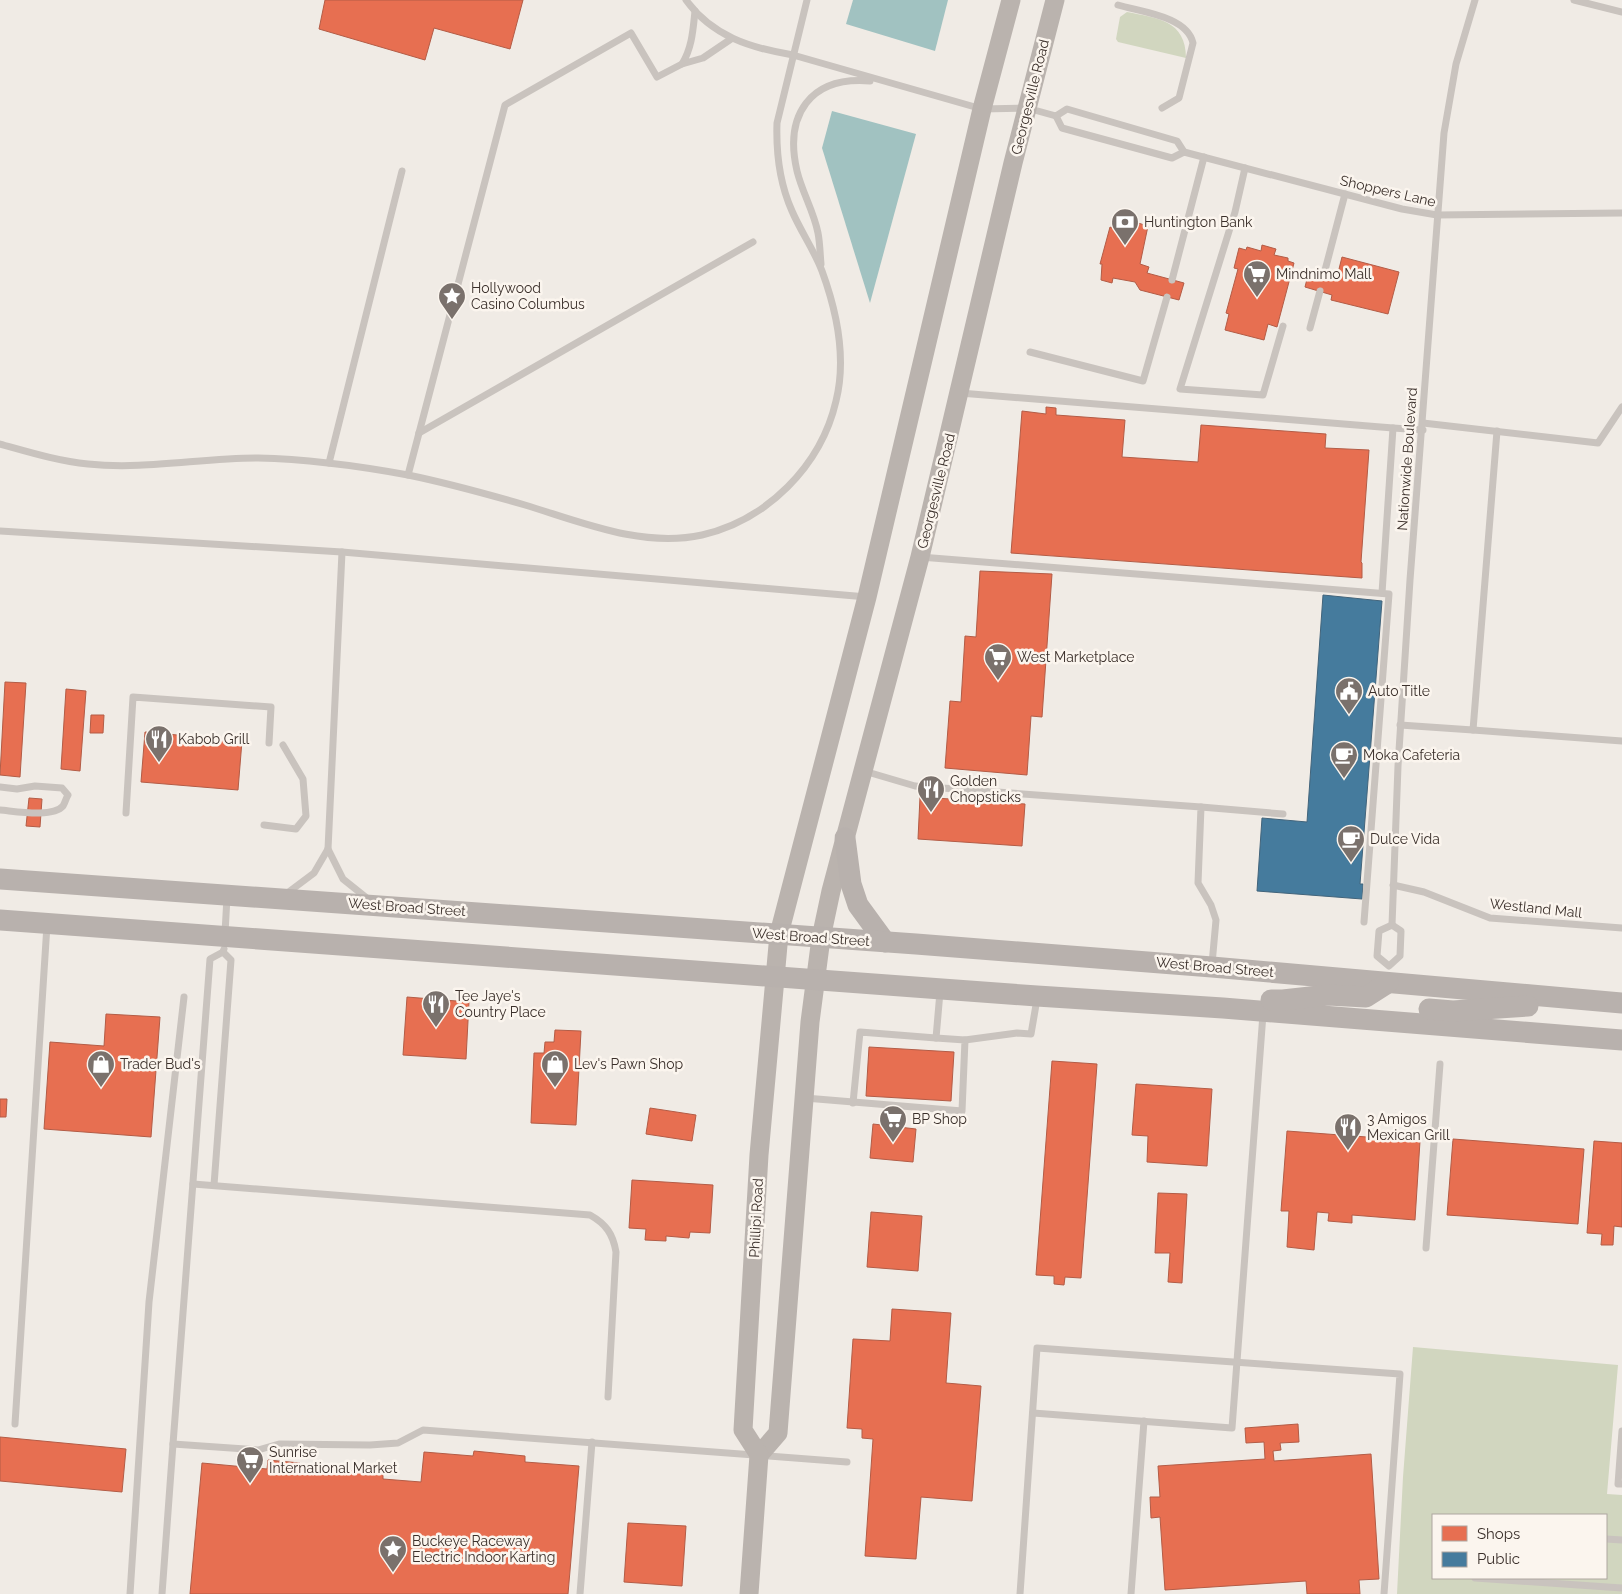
<svg xmlns="http://www.w3.org/2000/svg" width="1622" height="1594" font-family="Raleway,sans-serif">
<style>
.green{fill:#d1d6bf;fill-rule:evenodd}
.water{fill:#a1c2c1}
.shops{fill:#e76f51;stroke:#b35c46}
.public{fill:#457b9d;stroke:#42647b}
.lines{fill:none;stroke-linecap:round;stroke-linejoin:round}
.service{stroke:#c9c3be;stroke-width:7}
.secondary{stroke:#bab3ae;stroke-width:19}
.primary{stroke:#b8b1ad;stroke-width:21}
.labels{text-anchor:middle;dominant-baseline:central;stroke-width:5;stroke-linejoin:round;paint-order:stroke}
.street-label{font-size:14px;fill:#3b302b;stroke:#fbf5ee}
.poi-label{font-size:14px;fill:#3b302b;stroke:#fbf5ee;text-anchor:start}
</style>
<rect width="100%" height="100%" fill="#f0ebe5"/>
<g class="green">
<path d="M1127,12C1157,18 1186,20 1186,58L1118,42L1116,39L1120,17Z"/>
<path d="M1413,1347L1618,1365L1607,1494L1622,1495V1594H1397L1403,1477ZM1433,1515H1606V1578H1433Z"/>
</g>
<g class="water">
<polygon points="853,0 948,0 935,51 846,24"/>
<polygon points="832,111 916,134 870,303 822,148"/>
</g>
<g class="shops">
<polygon points="325,0 523,0 510,49 434,28 425,60 319,29"/>
<polygon points="1119,214 1130,216 1128,220 1148,226 1140,264 1149,267 1147,273 1184,283 1179,300 1140,290 1135,282 1113,278 1112,283 1101,280 1102,264 1100,264 1110,227 1112,228 1115,217 1118,217"/>
<polygon points="1262,245 1276,249 1274,255 1288,258 1288,261 1294,263 1277,327 1268,324 1264,340 1225,330 1229,314 1226,313 1238,269 1234,268 1239,248 1246,250 1247,247 1261,251"/>
<polygon points="1342,257 1399,272 1388,314 1331,300 1332,295 1305,287 1309,271 1337,277"/>
<polygon points="1046,407 1056,408 1056,415 1125,420 1122,457 1198,462 1201,425 1326,434 1325,448 1369,450 1361,562 1362,563 1362,578 1011,553 1022,411 1046,414"/>
<polygon points="980,571 1052,574 1042,717 1031,716 1027,775 945,768 950,701 961,702 965,636 976,637"/>
<polygon points="5,682 26,683 20,777 0,775"/>
<polygon points="66,689 86,691 80,771 61,769"/>
<polygon points="91,715 104,715 103,733 90,733"/>
<polygon points="145,732 242,741 238,790 141,782"/>
<polygon points="920,797 1025,804 1022,846 918,839"/>
<polygon points="29,798 42,799 40,827 26,826"/>
<polygon points="407,997 469,1002 466,1059 403,1055"/>
<polygon points="106,1014 160,1017 151,1137 44,1129 50,1042 104,1046"/>
<polygon points="555,1030 581,1031 576,1125 531,1123 534,1053 544,1053 545,1042 554,1042"/>
<polygon points="869,1047 954,1052 951,1101 866,1096"/>
<polygon points="1052,1061 1097,1064 1081,1278 1065,1277 1064,1285 1054,1284 1054,1276 1036,1275"/>
<polygon points="1136,1084 1212,1089 1207,1166 1147,1162 1148,1136 1132,1135"/>
<polygon points="0,1099 7,1099 6,1117 0,1117"/>
<polygon points="650,1108 696,1115 692,1141 646,1134"/>
<polygon points="873,1124 916,1129 913,1162 870,1158"/>
<polygon points="1287,1131 1420,1141 1415,1220 1352,1215 1352,1223 1328,1221 1329,1213 1317,1212 1314,1250 1287,1247 1289,1211 1281,1211"/>
<polygon points="1453,1139 1584,1149 1578,1224 1447,1215"/>
<polygon points="1594,1141 1622,1143 1622,1227 1614,1226 1613,1245 1601,1245 1602,1234 1587,1233"/>
<polygon points="632,1180 713,1185 710,1233 690,1232 689,1238 666,1236 666,1241 645,1240 646,1229 629,1228"/>
<polygon points="1158,1193 1187,1194 1182,1283 1168,1282 1170,1253 1155,1253"/>
<polygon points="871,1212 922,1216 918,1271 867,1267"/>
<polygon points="892,1309 951,1313 946,1383 981,1386 972,1501 921,1497 916,1559 865,1556 873,1439 862,1438 862,1429 847,1428 853,1339 890,1341"/>
<polygon points="1298,1424 1299,1442 1280,1443 1281,1450 1273,1451 1274,1461 1371,1454 1379,1579 1359,1580 1360,1594 1307,1594 1306,1581 1165,1590 1160,1517 1151,1518 1150,1497 1160,1497 1158,1466 1265,1459 1264,1442 1246,1443 1245,1428"/>
<polygon points="0,1437 126,1449 122,1492 0,1481"/>
<polygon points="474,1451 525,1456 525,1462 579,1466 568,1594 190,1594 202,1463 267,1469 268,1460 300,1463 299,1472 332,1475 333,1469 383,1474 383,1479 421,1482 424,1452 473,1456"/>
<polygon points="628,1523 686,1526 682,1586 624,1582"/>
</g>
<polygon class="public" points="1323,595 1382,601 1360,884 1363,884 1362,899 1257,891 1262,818 1307,822"/>
<g class="lines">
<g class="service">
<path d="M686,0C712,36 750,48 793,55L982,109L1027,108L1056,116L1067,109L1177,141L1184,152"/>
<polyline points="1574,0 1622,12"/>
<path d="M1118,5C1141,12 1187,16 1193,43L1179,98L1162,108"/>
<path d="M695,11C693,30 692,48 682,64L703,58L731,39"/>
<polyline points="1056,116 1062,128 1172,158 1184,152 1402,209 1437,215 1622,213"/>
<polyline points="1245,168 1235,212 1180,389 1263,395 1283,326"/>
<path d="M821,264C820,254 820,243 818,233C814,212 802,192 797,171C784,115 810,76 870,81"/>
<polyline points="1324,274 1345,194"/>
<polyline points="1172,280 1204,157"/>
<polyline points="1310,328 1320,291"/>
<polyline points="1030,352 1143,381 1167,297"/>
<polyline points="960,393 1393,428"/>
<polyline points="1423,423 1598,443 1622,407"/>
<polyline points="419,433 753,242"/>
<path d="M0,444C29,452 58,461 88,464C144,470 201,458 258,458C308,459 359,466 408,475C447,483 487,494 525,505C581,522 642,548 702,535C767,520 821,466 836,401C847,357 837,312 822,271C814,250 801,232 792,211C780,184 776,153 777,123L807,0"/>
<polyline points="329,463 402,171"/>
<polyline points="408,475 505,105 631,33 657,77 682,64"/>
<polyline points="0,531 342,552 867,597"/>
<polyline points="920,557 1389,594 1364,922"/>
<polyline points="1382,593 1393,428 1423,430"/>
<polyline points="1400,725 1473,730 1497,431"/>
<polyline points="1473,730 1622,741"/>
<polyline points="864,771 915,786 1201,807 1198,883 1211,905 1216,920 1212,964"/>
<path d="M0,787L17,789L35,786L62,788L68,795C66,798 65,803 63,806C53,818 14,811 0,810"/>
<polyline points="1201,807 1283,814"/>
<polyline points="126,813 133,697 271,707 269,743"/>
<polyline points="264,825 296,829 306,816 303,779 283,745"/>
<polyline points="328,849 343,879 368,899"/>
<polyline points="1393,885 1424,892 1490,918 1622,928"/>
<polyline points="286,894 314,873 328,849 342,552"/>
<polyline points="1392,925 1398,766 1410,580 1444,133 1456,64 1475,0"/>
<polygon points="1392,925 1401,931 1400,956 1389,966 1377,956 1379,931"/>
<polyline points="225,933 227,897"/>
<polyline points="223,952 210,959 173,1444 258,1450 279,1444 370,1445 398,1443 423,1430 847,1462"/>
<polyline points="965,1040 1017,1033 1031,1034 1037,999"/>
<polyline points="805,1098 962,1111 965,1040 936,1038 940,992"/>
<polyline points="853,1103 860,1032 936,1038"/>
<path d="M193,1184L590,1215C606,1224 613,1234 616,1252L608,1397"/>
<polyline points="214,1185 231,960 223,952 224,949"/>
<polyline points="1426,1248 1440,1064"/>
<polyline points="1033,1413 1232,1428 1263,1014"/>
<polyline points="15,1424 47,925"/>
<polyline points="1622,1431 1618,1484 1622,1484"/>
<polyline points="1606,1539 1622,1540"/>
<polyline points="1475,1578 1622,1588"/>
<polyline points="130,1594 149,1302 184,997"/>
<polyline points="162,1594 173,1444"/>
<polyline points="580,1594 592,1442"/>
<polyline points="1020,1594 1037,1348 1400,1374 1384,1594"/>
<polyline points="1131,1594 1144,1421"/>
</g>
<g class="secondary">
<polyline points="759,1455 778,1433 810,1022 821,938 831,891 920,557 1013,163 1055,0"/>
<polyline points="749,1594 759,1455 743,1430 759,1155 779,934 867,597 982,109 1011,0"/>
</g>
<g class="primary">
<polyline points="845,838 851,884 858,905 885,942"/>
<polyline points="0,879 916,944 1212,967 1622,1003"/>
<polyline points="0,920 1037,996 1223,1008 1622,1040"/>
<polyline points="1271,1000 1283,1000 1328,995 1366,997 1388,983"/>
<polyline points="1429,1009 1453,1011 1528,1006"/>
</g>
</g>
<defs>
<g id="bank-pin" transform="scale(1.4375)"><path d="M0 17L-7.5 6A9.5 9.5 0 1 1 7.5 6Z" fill="#7a716c" stroke="#fbf5ee"/><path d="M-6-4H6V4H-6ZM0-2.3a2.3 2.3 0 1 0 0 4.6a2.3 2.3 0 1 0 0-4.6Z" fill="#fff"/></g>
<g id="supermarket-pin" transform="scale(1.4375)"><path d="M0 17L-7.5 6A9.5 9.5 0 1 1 7.5 6Z" fill="#7a716c" stroke="#fbf5ee"/><path d="M-6-5.5h2.5l.6 2H6L4.5 2H-2.5L-4.4-4H-6ZM-1.5 3.2a1.3 1.3 0 1 0 .1 0ZM3 3.2a1.3 1.3 0 1 0 .1 0Z" fill="#fff"/></g>
<g id="sight-pin" transform="scale(1.4375)"><path d="M0 17L-7.5 6A9.5 9.5 0 1 1 7.5 6Z" fill="#7a716c" stroke="#fbf5ee"/><path d="M0-6L1.8-2.2L6-1.7L2.9 1.2L3.7 5.4L0 3.3L-3.7 5.4L-2.9 1.2L-6-1.7L-1.8-2.2Z" fill="#fff"/></g>
<g id="civic-pin" transform="scale(1.4375)"><path d="M0 17L-7.5 6A9.5 9.5 0 1 1 7.5 6Z" fill="#7a716c" stroke="#fbf5ee"/><path d="M-.6-6.5H3V-4.5H.6V-3L4-1V1h2V6H-6V1h2V-1L-.6-3ZM-1.2 2.5V6h2.4V2.5Z" fill="#fff"/></g>
<g id="restaurant-pin" transform="scale(1.4375)"><path d="M0 17L-7.5 6A9.5 9.5 0 1 1 7.5 6Z" fill="#7a716c" stroke="#fbf5ee"/><path d="M-5-6h1v4h1v-4h1v4h1v-4h1v5L-1.5 .5V6h-2V.5L-5-1ZM5-6V6H3V1.5H1.5Q1.5-4 5-6Z" fill="#fff"/></g>
<g id="cafe-pin" transform="scale(1.4375)"><path d="M0 17L-7.5 6A9.5 9.5 0 1 1 7.5 6Z" fill="#7a716c" stroke="#fbf5ee"/><path d="M-5.5-4.5H6V0H3Q3 3.5 0 3.5H-2.5Q-5.5 3.5-5.5 0ZM3-3.2v2h1.7v-2ZM-6 4.5H4V6H-6Z" fill="#fff"/></g>
<g id="shop-pin" transform="scale(1.4375)"><path d="M0 17L-7.5 6A9.5 9.5 0 1 1 7.5 6Z" fill="#7a716c" stroke="#fbf5ee"/><path d="M-5-2.5h2.3a2.7 3.5 0 0 1 5.4 0H5L5.5 6h-11ZM-1.5-2.5h3a1.5 2.3 0 0 0-3 0Z" fill="#fff"/></g>
</defs>
<g fill-rule="evenodd">
<use href="#bank-pin" x="1125" y="222"/>
<use href="#supermarket-pin" x="1257" y="274"/>
<use href="#sight-pin" x="452" y="296"/>
<use href="#supermarket-pin" x="998" y="657"/>
<use href="#civic-pin" x="1349" y="691"/>
<use href="#restaurant-pin" x="159" y="739"/>
<use href="#cafe-pin" x="1344" y="755"/>
<use href="#restaurant-pin" x="931" y="789"/>
<use href="#cafe-pin" x="1351" y="839"/>
<use href="#restaurant-pin" x="436" y="1004"/>
<use href="#shop-pin" x="101" y="1064"/>
<use href="#shop-pin" x="555" y="1064"/>
<use href="#supermarket-pin" x="893" y="1119"/>
<use href="#restaurant-pin" x="1348" y="1127"/>
<use href="#supermarket-pin" x="250" y="1460"/>
<use href="#sight-pin" x="393" y="1549"/>
</g>
<g class="labels">
<g class="street-label">
<text transform="translate(1030 97) rotate(-76)">Georgesville Road</text>
<text transform="translate(1388 191) rotate(13)">Shoppers Lane</text>
<text transform="translate(1407 459) rotate(-86)">Nationwide Boulevard</text>
<text transform="translate(936 491) rotate(-76)">Georgesville Road</text>
<text transform="translate(407 907) rotate(4)">West Broad Street</text>
<text transform="translate(1536 908) rotate(6)">Westland Mall</text>
<text transform="translate(811 937) rotate(4)">West Broad Street</text>
<text transform="translate(1215 967) rotate(5)">West Broad Street</text>
<text transform="translate(756 1218) rotate(-87)">Phillipi Road</text>
</g>
<g class="poi-label">
<text x="1144" y="222">Huntington Bank</text>
<text x="1276" y="274">Mindnimo Mall</text>
<text x="471" y="288">Hollywood<tspan x="471" dy="16">Casino Columbus</tspan></text>
<text x="1017" y="657">West Marketplace</text>
<text x="1368" y="691">Auto Title</text>
<text x="178" y="739">Kabob Grill</text>
<text x="1363" y="755">Moka Cafeteria</text>
<text x="950" y="781">Golden<tspan x="950" dy="16">Chopsticks</tspan></text>
<text x="1370" y="839">Dulce Vida</text>
<text x="455" y="996">Tee Jaye's<tspan x="455" dy="16">Country Place</tspan></text>
<text x="120" y="1064">Trader Bud's</text>
<text x="574" y="1064">Lev's Pawn Shop</text>
<text x="912" y="1119">BP Shop</text>
<text x="1367" y="1119">3 Amigos<tspan x="1367" dy="16">Mexican Grill</tspan></text>
<text x="269" y="1452">Sunrise<tspan x="269" dy="16">International Market</tspan></text>
<text x="412" y="1541">Buckeye Raceway<tspan x="412" dy="16">Electric Indoor Karting</tspan></text>
</g>
</g>
<rect x="1432" y="1514" width="175" height="65" fill="#fbf5ee" stroke="#aea6a0"/>
<rect x="1442" y="1526" width="25" height="15" fill="#e76f51" stroke="#aea6a0"/>
<text x="1477" y="1539" font-size="15" fill="#3b302b">Shops</text>
<rect x="1442" y="1552" width="25" height="15" fill="#457b9d" stroke="#aea6a0"/>
<text x="1477" y="1564" font-size="15" fill="#3b302b">Public</text>
</svg>
